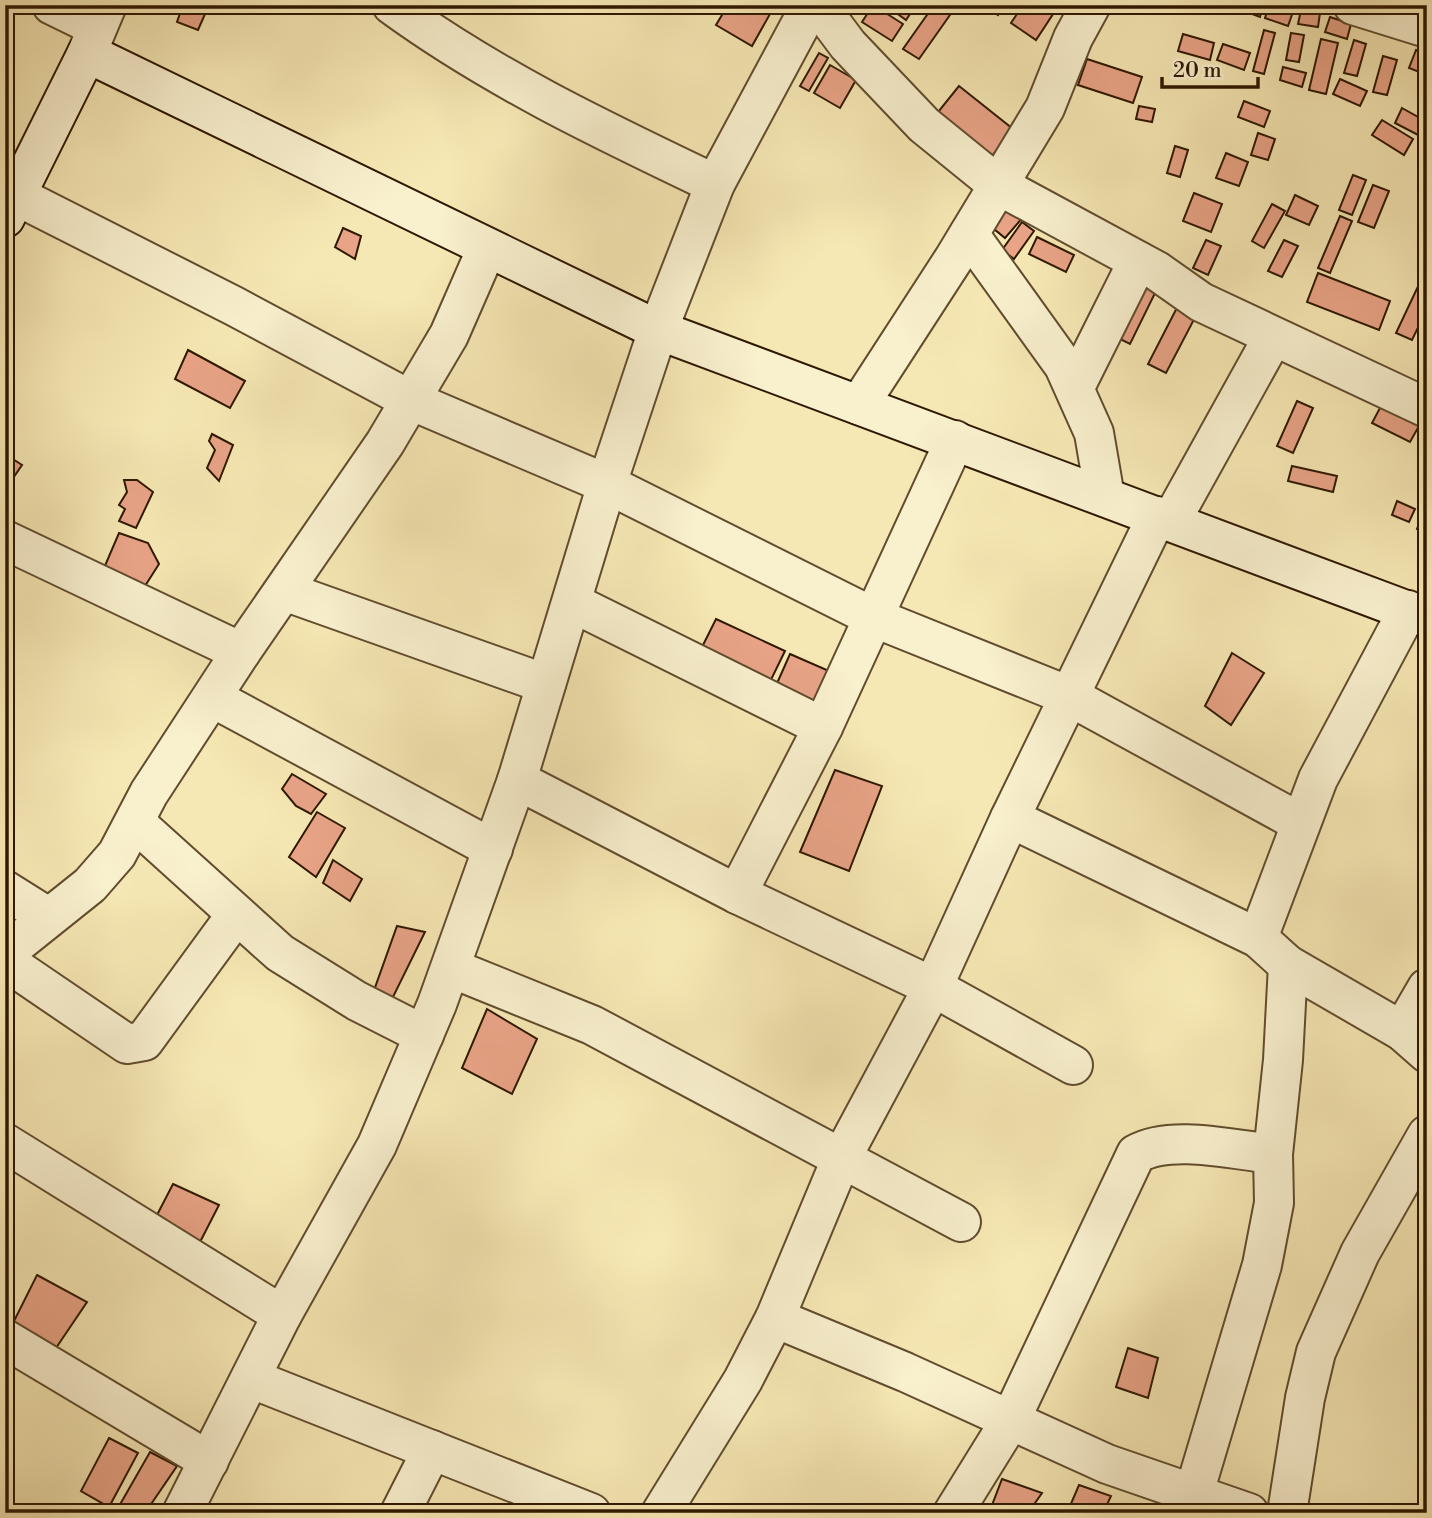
<svg xmlns="http://www.w3.org/2000/svg" width="1432" height="1518" font-family="'Libre Bodoni',serif">
<style>
.building{fill:#e9a487;stroke:#2f1801;stroke-width:2}
.lines{fill:none;stroke-linecap:round;stroke-linejoin:round}
.street-casing{stroke:#614c2e;stroke-width:42}
.secondary-casing{stroke:#2f1801;stroke-width:42}
.street{stroke:#f9f0ce;stroke-width:38}
.secondary{stroke:#f9f0ce;stroke-width:38}
</style>
<rect width="100%" height="100%" fill="#f6e8b4"/>
<filter id="stains"><feTurbulence type="fractalNoise" baseFrequency=".00286" numOctaves="4"/><feColorMatrix values="0 0 0 0 .2 0 0 0 0 .09 0 0 0 0 .02 0 0 0 .5 -.17"/></filter>
<radialGradient id="worn" r=".72"><stop offset=".6" stop-color="#630" stop-opacity="0"/><stop offset="1" stop-color="#630" stop-opacity=".3"/></radialGradient>
<g class="building">
<polygon points="183,5 209,5 198,30 177,22"/>
<polygon points="728,5 775,5 752,46 716,25"/>
<polygon points="873,5 903,24 892,41 862,22"/>
<polygon points="900,5 916,5 906,20 895,12"/>
<polygon points="934,5 957,5 919,59 903,49"/>
<polygon points="983,5 1004,5 998,15"/>
<polygon points="1023,5 1052,5 1057,8 1036,40 1011,23"/>
<polygon points="1228,5 1263,5 1260,17"/>
<polygon points="1269,5 1294,9 1288,26 1265,18"/>
<polygon points="1301,10 1320,13 1318,27 1298,24"/>
<polygon points="1330,17 1351,24 1347,39 1325,32"/>
<polygon points="1264,30 1275,33 1264,74 1253,71"/>
<polygon points="1291,33 1304,35 1299,62 1286,60"/>
<polygon points="1183,34 1214,43 1210,60 1178,51"/>
<polygon points="1321,39 1338,43 1326,94 1309,90"/>
<polygon points="1354,40 1366,44 1357,76 1344,73"/>
<polygon points="1223,44 1250,53 1244,70 1217,60"/>
<polygon points="1416,50 1427,55 1427,75 1409,68"/>
<polygon points="819,53 828,58 809,91 800,86"/>
<polygon points="1383,56 1397,60 1387,95 1373,92"/>
<polygon points="1087,59 1142,77 1133,103 1078,85"/>
<polygon points="830,65 856,80 840,108 814,93"/>
<polygon points="1283,67 1306,73 1302,87 1280,80"/>
<polygon points="1340,79 1367,91 1360,106 1333,94"/>
<polygon points="959,86 1013,129 992,156 938,112"/>
<polygon points="1244,101 1270,111 1264,127 1238,117"/>
<polygon points="1139,106 1155,109 1152,122 1136,119"/>
<polygon points="1402,108 1427,122 1422,137 1395,123"/>
<polygon points="1382,120 1413,139 1404,155 1372,135"/>
<polygon points="1258,133 1275,139 1268,160 1251,155"/>
<polygon points="1427,140 1427,159 1419,155"/>
<polygon points="1175,146 1188,150 1180,177 1167,173"/>
<polygon points="1226,153 1248,162 1239,186 1216,178"/>
<polygon points="1353,175 1366,180 1352,215 1339,210"/>
<polygon points="1373,185 1389,191 1374,228 1358,222"/>
<polygon points="1194,193 1222,204 1211,232 1183,221"/>
<polygon points="1295,195 1318,206 1309,225 1286,215"/>
<polygon points="1007,201 1024,216 1005,238 988,224"/>
<polygon points="1272,204 1285,211 1264,248 1252,241"/>
<polygon points="1340,216 1352,221 1330,273 1318,268"/>
<polygon points="1022,222 1034,231 1014,259 1002,250"/>
<polygon points="343,228 361,236 355,259 335,247"/>
<polygon points="1037,237 1074,255 1066,272 1029,254"/>
<polygon points="1206,240 1221,246 1208,275 1193,268"/>
<polygon points="1284,240 1298,246 1282,277 1268,271"/>
<polygon points="1318,273 1390,301 1379,330 1307,302"/>
<polygon points="1144,280 1158,287 1130,344 1116,337"/>
<polygon points="1421,280 1427,283 1427,309 1412,340 1396,333"/>
<polygon points="1182,298 1200,308 1166,373 1148,364"/>
<polygon points="188,350 245,381 230,408 175,379"/>
<polygon points="1297,401 1313,408 1293,453 1277,446"/>
<polygon points="1381,406 1419,426 1410,442 1372,423"/>
<polygon points="212,434 233,445 219,481 207,468 215,450 209,441"/>
<polygon points="5,454 22,465 11,481 5,477"/>
<polygon points="1292,466 1337,476 1333,492 1288,481"/>
<polygon points="124,480 137,480 153,492 136,528 119,521 125,509 119,505 127,492"/>
<polygon points="1397,501 1415,509 1409,522 1392,515"/>
<polygon points="1427,503 1427,533 1417,529"/>
<polygon points="119,533 148,543 159,564 145,586 104,568"/>
<polygon points="716,619 785,651 767,688 698,655"/>
<polygon points="1232,653 1264,673 1231,725 1205,706"/>
<polygon points="790,654 829,671 812,708 774,690"/>
<polygon points="835,770 882,786 849,871 800,852"/>
<polygon points="292,774 326,794 311,814 296,806 282,789"/>
<polygon points="317,812 345,828 316,877 289,857"/>
<polygon points="333,860 362,879 350,901 323,883"/>
<polygon points="397,926 425,932 392,999 372,996"/>
<polygon points="487,1009 537,1039 512,1094 462,1068"/>
<polygon points="173,1184 219,1205 199,1244 157,1215"/>
<polygon points="37,1275 87,1302 56,1348 13,1323"/>
<polygon points="1128,1348 1158,1358 1148,1398 1116,1387"/>
<polygon points="109,1438 138,1453 109,1507 81,1491"/>
<polygon points="150,1452 177,1466 145,1513 125,1513 118,1508"/>
<polygon points="1002,1479 1042,1493 1028,1513 989,1513"/>
<polygon points="1079,1485 1111,1496 1103,1513 1067,1513"/>
</g>
<g class="lines">
<g class="street-casing">
<g id="street">
<polyline points="52,5 97,27"/>
<path d="M392,5C492,78 604,131 715,184"/>
<polyline points="818,5 848,45 924,125 998,185 1157,271 1201,302 1427,408"/>
<polyline points="1353,5 1427,28"/>
<polyline points="87,53 107,5"/>
<polyline points="15,195 234,306 410,400 607,484 875,618 1069,696 1299,822"/>
<polyline points="969,234 1064,366 1094,433 1105,497"/>
<polyline points="1075,387 1138,261"/>
<polyline points="859,405 953,260 1045,108 1073,38 1091,5"/>
<polyline points="1171,521 1273,337"/>
<polyline points="5,540 241,652"/>
<polyline points="284,591 546,684"/>
<polyline points="573,603 823,727"/>
<polyline points="213,698 493,849"/>
<polyline points="517,780 737,894 933,987 1073,1065"/>
<polyline points="1010,818 1258,938 1288,965 1402,1031 1427,1053"/>
<polyline points="136,823 280,953 357,1001 424,1035"/>
<polyline points="5,890 48,917"/>
<polyline points="737,894 823,727 955,440"/>
<polyline points="1258,938 1318,779 1408,610"/>
<polyline points="5,953 90,885 117,854 149,793 241,652 385,443 449,335 487,248"/>
<polyline points="5,961 127,1044 144,1041 236,915"/>
<polyline points="451,968 592,1025 961,1222"/>
<polyline points="1402,1031 1427,988"/>
<polyline points="5,1143 282,1315"/>
<polyline points="775,1318 905,1372 1107,1464 1249,1513"/>
<polyline points="5,1339 209,1461"/>
<polyline points="252,1379 591,1513"/>
<polyline points="1194,1493 1262,1265 1274,1203 1273,1154 1283,1060 1288,965"/>
<polyline points="182,1513 282,1315 377,1145 437,1004 517,780 607,484 658,330 715,184 811,5"/>
<polyline points="400,1513 432,1450"/>
<polyline points="661,1513 743,1380 775,1318 842,1157 933,987 1010,818 1157,516"/>
<path d="M953,1513L1010,1421L1136,1154C1171,1134 1234,1150 1273,1154"/>
<polyline points="1287,1513 1305,1398 1316,1352 1360,1253 1427,1135"/>
</g>
</g>
<g class="secondary-casing">
<polyline id="secondary" points="5,218 87,53 658,330 1427,618"/>
</g>
<use href="#street" class="street"/>
<use href="#secondary" class="secondary"/>
</g>
<rect width="1432" height="1518" fill="none" stroke="#f6e8b4" stroke-width="28"/>
<rect x="7" y="7" width="1418" height="1504" fill="none" stroke="#2f1801" stroke-width="3.5"/>
<rect x="14" y="14" width="1404" height="1490" fill="none" stroke="#2f1801" stroke-width="2"/>
<path d="M1162 77v10h96v-10" fill="none" stroke="#2f1801" stroke-width="3.5"/>
<text x="1173" y="77" font-size="21" fill="#2f1801" stroke="#f9f0ce" stroke-width="5" paint-order="stroke">20 m</text>
<rect width="100%" height="100%" filter="url(#stains)"/>
<rect width="100%" height="100%" fill="url(#worn)"/>
</svg>
